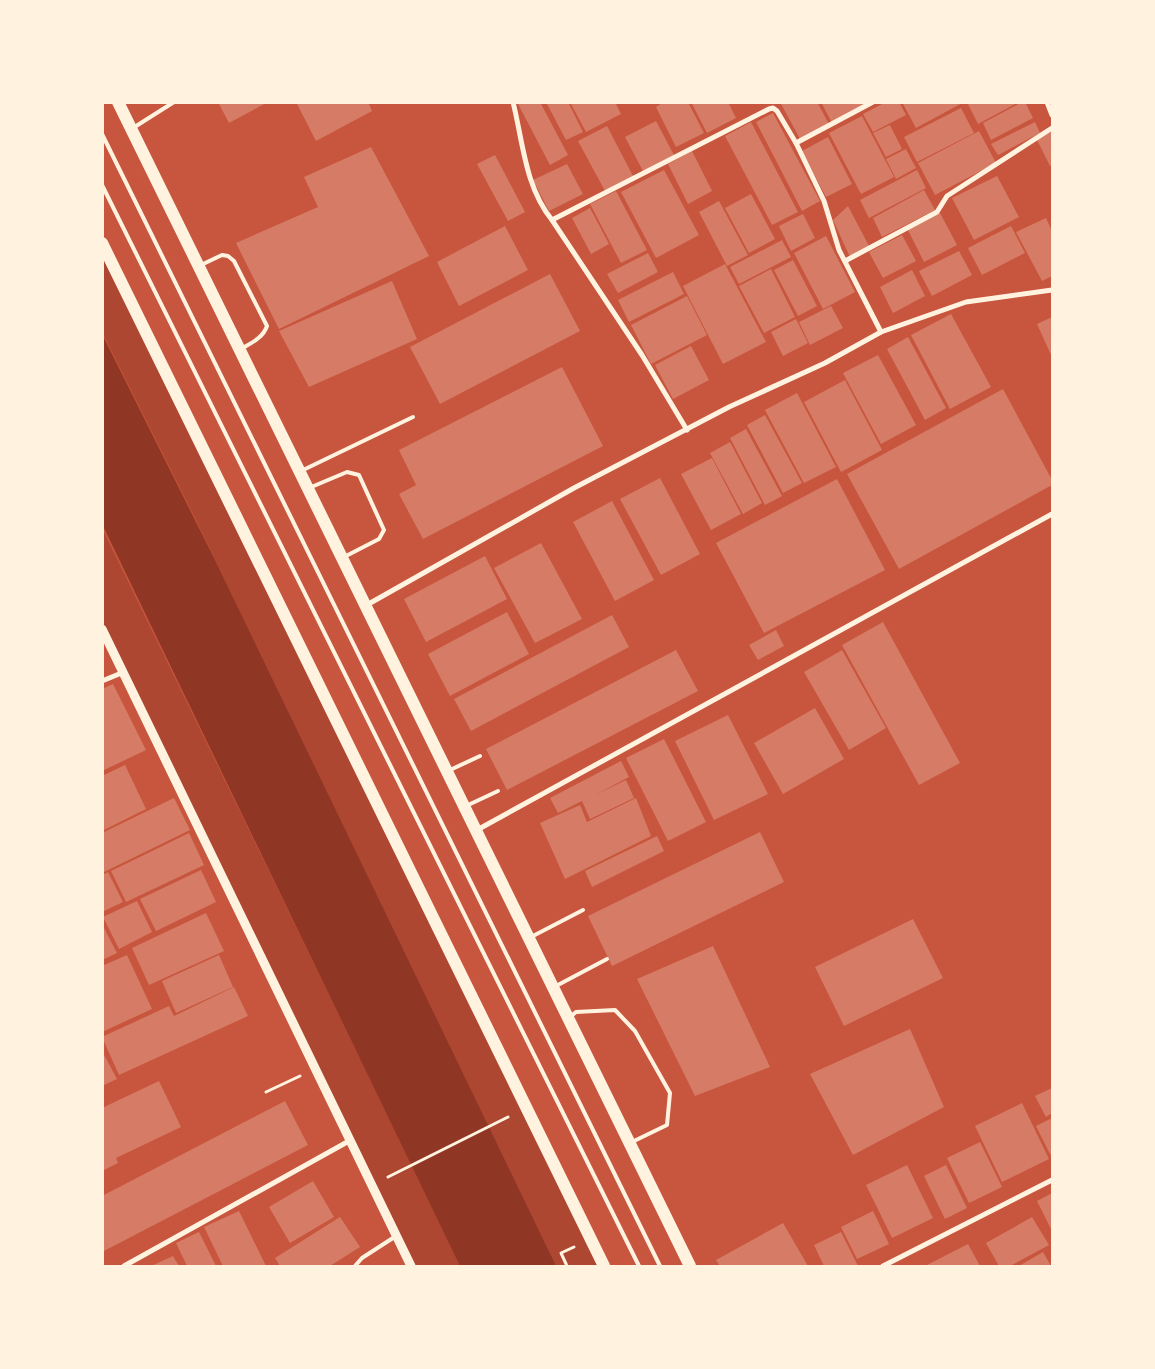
<svg xmlns="http://www.w3.org/2000/svg" width="1155" height="1369" font-family="'Archivo Narrow',sans-serif">
<style>
.green{fill:#ae4732}
.water{fill:#8f3625}
.building{fill:#d67c66}
.lines{fill:none;stroke-linecap:round;stroke-linejoin:round}
.path{stroke:#fff3e0;stroke-width:3}
.service{stroke:#fff3e0;stroke-width:4}
.minor{stroke:#fff3e0;stroke-width:5}
.tertiary{stroke:#fff3e0;stroke-width:9}
.primary{stroke:#fff3e0;stroke-width:12}
</style>
<rect width="100%" height="100%" fill="#c8553d"/>
<g class="green">
<polygon points="102,243 604,1266 555,1266 194,516 103,334"/>
<polygon points="102,528 461,1266 411,1266 103,630"/>
</g>
<polygon class="water" points="102,334 216,562 556,1266 460,1266 103,526"/>
<g class="building">
<polygon points="218,102 268,102 229,123"/>
<polygon points="296,102 368,102 372,111 316,141"/>
<polygon points="517,102 540,102 568,155 550,165"/>
<polygon points="546,102 568,102 583,132 566,140"/>
<polygon points="570,102 615,102 621,114 586,132"/>
<polygon points="664,102 688,102 704,133 676,147 656,107"/>
<polygon points="691,102 728,102 736,118 707,133"/>
<polygon points="780,102 817,102 829,124 800,139"/>
<polygon points="821,102 867,102 867,104 832,123"/>
<polygon points="886,102 899,102 906,115 873,132 863,114"/>
<polygon points="902,102 964,102 916,128"/>
<polygon points="967,102 1019,102 978,124"/>
<polygon points="1022,102 1025,102 1033,118 991,140 983,123"/>
<polygon points="961,108 974,133 917,162 904,137"/>
<polygon points="773,113 820,201 802,211 756,122"/>
<polygon points="862,116 894,177 861,194 829,133"/>
<polygon points="656,121 674,155 643,171 625,137"/>
<polygon points="751,122 798,212 772,225 725,136"/>
<polygon points="1035,122 1040,133 998,155 991,144"/>
<polygon points="890,125 902,149 886,157 873,133"/>
<polygon points="607,126 633,176 605,191 578,141"/>
<polygon points="979,131 996,163 935,195 918,163"/>
<polygon points="1052,131 1052,165 1050,166 1037,140"/>
<polygon points="828,137 852,184 826,197 802,151"/>
<polygon points="371,147 429,256 279,329 236,243 318,207 304,177"/>
<polygon points="906,149 916,168 896,179 886,159"/>
<polygon points="692,151 712,191 688,204 668,164"/>
<polygon points="495,155 525,212 508,221 477,164"/>
<polygon points="567,164 583,194 549,211 533,180"/>
<polygon points="664,170 699,235 656,258 621,192"/>
<polygon points="917,170 926,188 869,218 860,200"/>
<polygon points="997,176 1019,217 974,240 952,198"/>
<polygon points="924,190 935,210 882,237 873,218"/>
<polygon points="616,191 647,250 621,263 590,204"/>
<polygon points="751,194 775,239 749,253 725,208"/>
<polygon points="719,201 748,255 727,266 699,212"/>
<polygon points="848,206 869,246 850,257 833,220"/>
<polygon points="590,208 609,244 591,254 572,218"/>
<polygon points="940,213 957,245 924,262 908,230"/>
<polygon points="803,214 815,238 791,251 779,226"/>
<polygon points="1046,218 1052,231 1052,276 1042,281 1016,232"/>
<polygon points="505,226 528,270 459,306 437,262"/>
<polygon points="1011,226 1025,253 982,275 968,248"/>
<polygon points="902,235 916,261 883,278 869,252"/>
<polygon points="826,236 855,292 823,309 794,253"/>
<polygon points="782,240 791,257 739,284 730,267"/>
<polygon points="959,251 972,275 932,296 919,271"/>
<polygon points="648,253 658,272 618,293 607,274"/>
<polygon points="793,260 817,306 798,316 774,270"/>
<polygon points="725,264 766,342 723,364 683,286"/>
<polygon points="771,269 795,317 764,333 739,286"/>
<polygon points="912,270 925,296 893,313 880,287"/>
<polygon points="673,272 684,294 629,322 618,300"/>
<polygon points="550,274 580,331 440,404 410,347"/>
<polygon points="392,281 417,339 309,387 279,331"/>
<polygon points="687,296 707,335 651,364 631,325"/>
<polygon points="831,306 843,328 810,345 799,322"/>
<polygon points="951,314 991,387 950,409 911,335"/>
<polygon points="1052,317 1052,357 1037,324"/>
<polygon points="796,319 808,343 783,356 771,332"/>
<polygon points="908,337 946,408 925,420 887,349"/>
<polygon points="691,346 709,380 673,399 655,365"/>
<polygon points="878,355 916,425 881,444 843,373"/>
<polygon points="562,367 603,446 423,539 399,494 416,485 399,450"/>
<polygon points="845,380 882,450 841,472 804,402"/>
<polygon points="1003,389 1052,480 1052,485 899,569 847,474"/>
<polygon points="797,393 836,467 804,483 765,410"/>
<polygon points="765,415 802,483 783,493 747,425"/>
<polygon points="746,429 782,496 765,505 730,438"/>
<polygon points="730,442 762,503 743,514 710,453"/>
<polygon points="712,458 741,514 711,530 681,474"/>
<polygon points="660,478 700,554 661,575 620,499"/>
<polygon points="837,479 885,570 764,633 716,543"/>
<polygon points="612,501 654,580 615,601 573,522"/>
<polygon points="541,543 582,619 535,643 494,568"/>
<polygon points="485,556 507,599 426,642 404,599"/>
<polygon points="507,612 529,654 450,696 428,654"/>
<polygon points="612,615 629,647 471,731 454,699"/>
<polygon points="883,622 960,763 919,785 842,645"/>
<polygon points="776,630 784,646 758,660 749,645"/>
<polygon points="676,650 698,691 507,790 486,749"/>
<polygon points="842,650 886,728 849,750 804,672"/>
<polygon points="113,684 146,750 102,771 102,689"/>
<polygon points="815,708 844,759 783,794 754,743"/>
<polygon points="728,715 768,794 714,820 675,741"/>
<polygon points="664,739 706,822 668,841 626,758"/>
<polygon points="621,761 629,777 595,795 626,780 634,798 590,819 582,801 558,813 550,798"/>
<polygon points="125,765 146,809 102,831 102,776"/>
<polygon points="174,798 190,830 102,873 102,833"/>
<polygon points="636,798 651,836 565,879 540,823 580,805 587,822"/>
<polygon points="760,832 784,882 612,966 588,916"/>
<polygon points="189,833 204,865 126,902 111,871"/>
<polygon points="657,836 664,851 592,887 585,871"/>
<polygon points="201,870 216,902 156,931 140,899"/>
<polygon points="108,872 123,902 102,912 102,875"/>
<polygon points="137,901 152,932 119,949 103,917"/>
<polygon points="206,913 224,951 149,985 132,948"/>
<polygon points="913,919 943,978 844,1026 815,967"/>
<polygon points="102,924 117,953 102,960"/>
<polygon points="713,946 770,1067 695,1096 637,979"/>
<polygon points="127,955 152,1009 102,1032 102,966"/>
<polygon points="219,955 233,987 176,1013 162,981"/>
<polygon points="234,987 248,1016 119,1075 102,1037 169,1006 174,1016"/>
<polygon points="910,1029 944,1107 853,1155 810,1074"/>
<polygon points="102,1051 117,1079 102,1086"/>
<polygon points="159,1081 181,1127 116,1158 118,1163 102,1171 102,1108"/>
<polygon points="1052,1088 1052,1113 1046,1117 1035,1096"/>
<polygon points="285,1101 308,1145 102,1252 102,1196"/>
<polygon points="1022,1103 1049,1159 1002,1182 975,1126"/>
<polygon points="1052,1118 1052,1156 1051,1156 1036,1126"/>
<polygon points="980,1142 1002,1187 969,1203 947,1158"/>
<polygon points="907,1165 933,1218 892,1238 866,1185"/>
<polygon points="946,1165 967,1208 945,1219 924,1176"/>
<polygon points="313,1181 334,1217 290,1243 269,1207"/>
<polygon points="1052,1193 1052,1231 1037,1201"/>
<polygon points="239,1211 266,1266 223,1266 204,1227"/>
<polygon points="873,1211 889,1244 857,1259 841,1227"/>
<polygon points="340,1217 360,1247 330,1266 280,1266 275,1258"/>
<polygon points="1032,1217 1049,1245 1010,1266 999,1266 986,1243"/>
<polygon points="783,1223 808,1266 720,1266 716,1260"/>
<polygon points="199,1232 216,1266 187,1266 176,1243"/>
<polygon points="841,1232 858,1266 824,1266 814,1245"/>
<polygon points="968,1244 980,1266 925,1266"/>
<polygon points="1043,1252 1051,1266 1019,1266"/>
<polygon points="173,1256 179,1266 151,1266"/>
</g>
<g class="lines">
<g class="path">
<polyline points="266,1092 300,1076"/>
<polyline points="388,1177 508,1117"/>
<polyline points="567,1266 561,1253 574,1247"/>
</g>
<g class="service">
<polyline points="133,128 174,102"/>
<polyline points="102,134 660,1266"/>
<polyline points="102,185 639,1266"/>
<path d="M201,265L222,255L228,256L234,261L267,326C263,338 251,343 241,349"/>
<polyline points="301,471 413,417"/>
<polyline points="309,488 347,472 359,475 384,530 379,539 344,557"/>
<polyline points="450,770 480,756"/>
<polyline points="466,806 498,791"/>
<polyline points="531,937 583,910"/>
<polyline points="556,986 607,959"/>
<polyline points="570,1017 576,1012 615,1010 635,1031 670,1093 667,1125 632,1142"/>
<polyline points="355,1266 362,1258 396,1236"/>
</g>
<g class="minor">
<path d="M513,102C523,142 525,187 552,220L769,109L773,108L777,111L796,143L873,102"/>
<polyline points="1047,102 1052,115"/>
<polyline points="796,143 824,201 839,250 881,332"/>
<polyline points="552,220 642,355 687,430"/>
<polyline points="845,261 937,212 947,196 1052,128"/>
<polyline points="365,606 574,488 729,407 825,363 881,332 966,302 1052,290"/>
<polyline points="102,681 124,672"/>
<polyline points="477,830 1052,514"/>
<polyline points="124,1266 349,1141"/>
<polyline points="883,1266 1052,1180"/>
</g>
<polyline class="tertiary" points="102,629 411,1266"/>
<g class="primary">
<polyline points="118,102 690,1266"/>
<polyline points="102,243 604,1266"/>
</g>
</g>
<rect width="1155" height="1369" fill="none" stroke="#fff3e0" stroke-width="208"/>
</svg>
